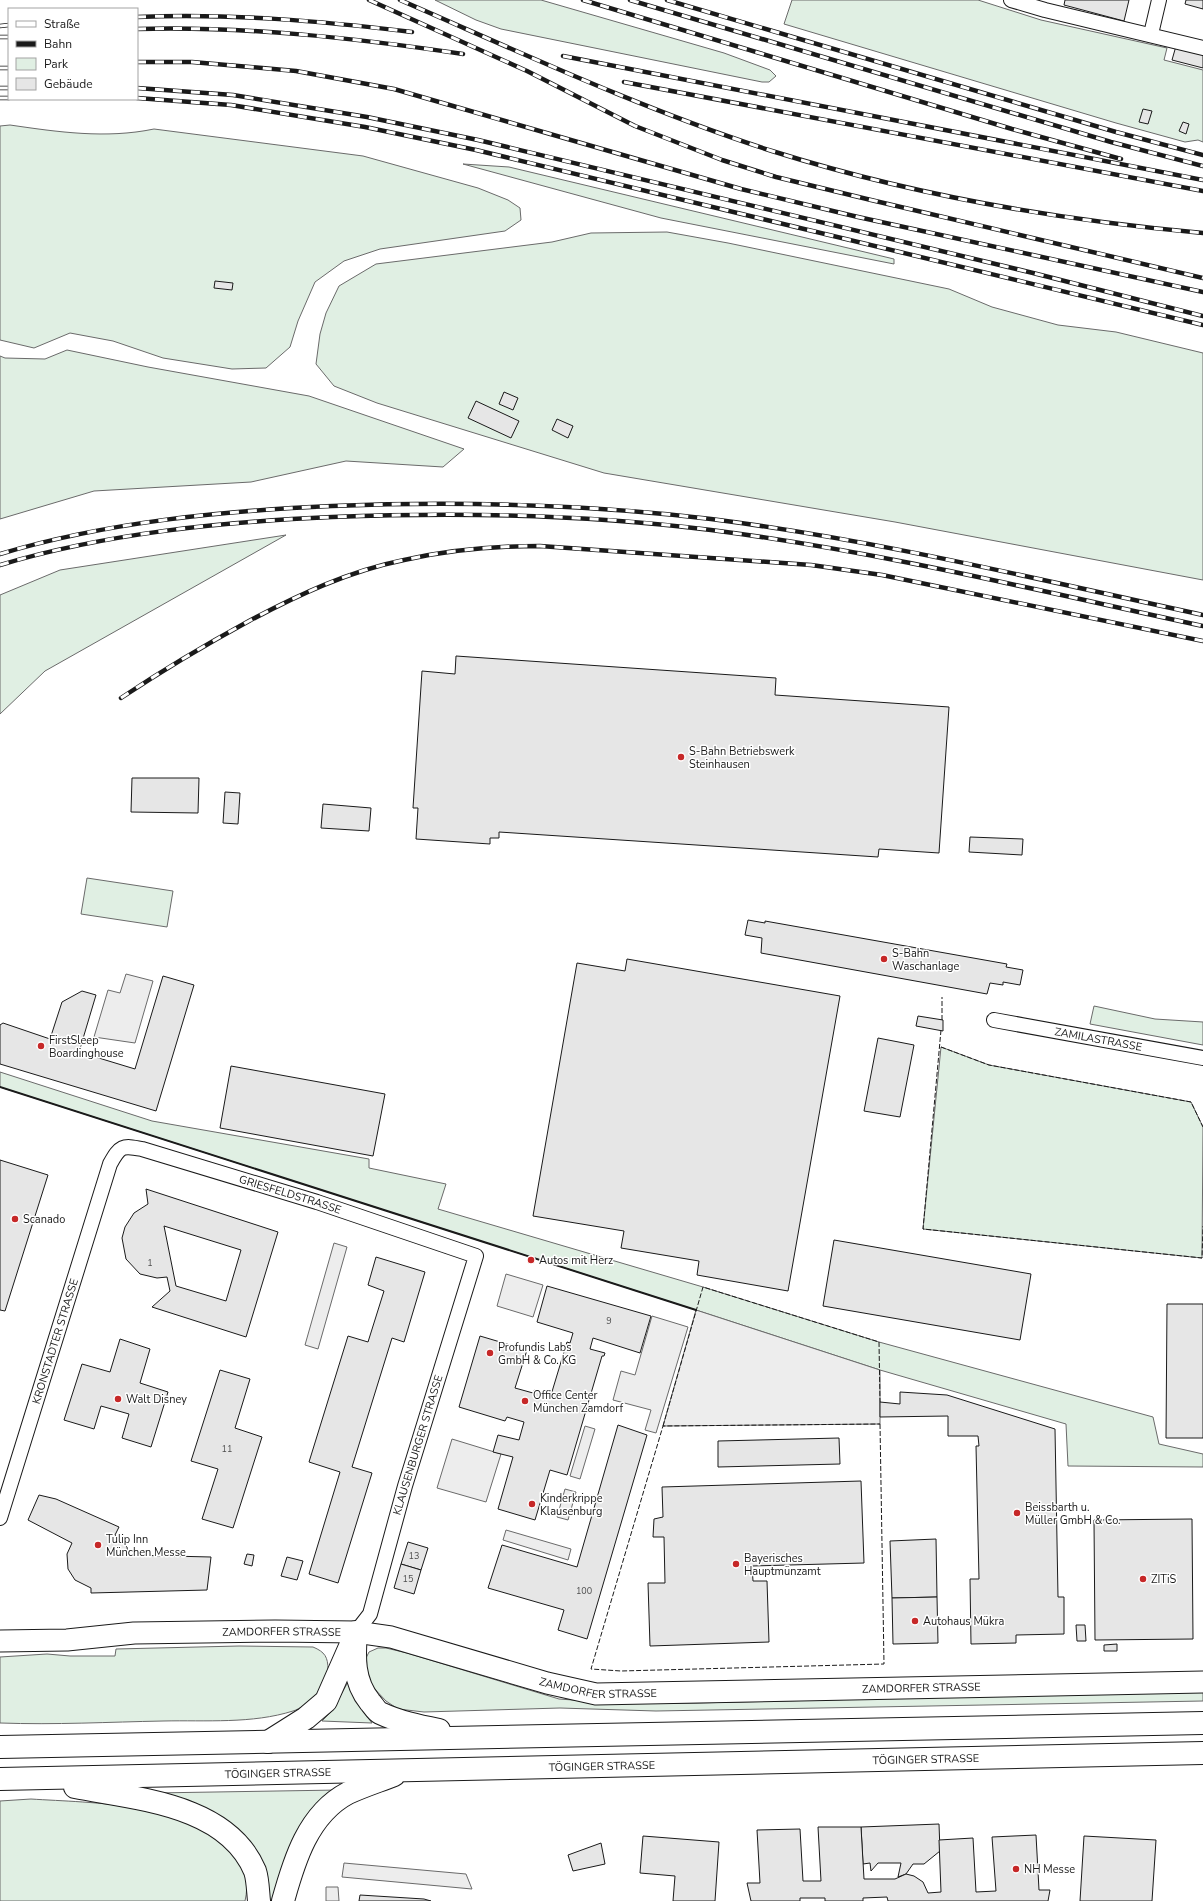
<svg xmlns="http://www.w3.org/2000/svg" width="1203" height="1901" font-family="'Nunito Sans',sans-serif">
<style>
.green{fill:#e0efe3;stroke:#6a6a6a}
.parking{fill:#ededed;stroke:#6a6a6a}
.building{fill:#e6e6e6;stroke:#1a1a1a;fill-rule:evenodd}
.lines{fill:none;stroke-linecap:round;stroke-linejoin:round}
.street-casing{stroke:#1a1a1a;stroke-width:16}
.secondary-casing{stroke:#1a1a1a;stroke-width:23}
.highway-casing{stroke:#1a1a1a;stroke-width:24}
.street{stroke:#fff;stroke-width:14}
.secondary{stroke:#fff;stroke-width:21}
.highway{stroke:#fff;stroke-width:22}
.rail-casing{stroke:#1a1a1a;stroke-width:4.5}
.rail{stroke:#fff;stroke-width:3;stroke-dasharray:9;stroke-linecap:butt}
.fence{stroke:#1a1a1a;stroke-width:1;stroke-dasharray:5 2;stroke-linecap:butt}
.wall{stroke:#1a1a1a;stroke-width:2}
.poi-dot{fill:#c62828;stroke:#fff;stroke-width:1.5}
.labels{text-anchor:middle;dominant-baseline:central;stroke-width:3;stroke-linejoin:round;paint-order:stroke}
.number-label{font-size:9px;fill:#4d4d4d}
.poi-label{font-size:11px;fill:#1a1a1a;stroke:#fff;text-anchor:start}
.street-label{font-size:11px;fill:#1a1a1a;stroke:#fff}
</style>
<rect width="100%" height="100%" fill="#fff"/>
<g class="green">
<polygon points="435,0 541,0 724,53 770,70 776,76 769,82 762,82 501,29 476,20"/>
<polygon points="792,0 978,0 1041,20 1167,48 1164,60 1203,70 1203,142 1198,140 1185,142 1116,123 784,24"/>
<path d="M10,125C58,132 106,139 154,129L363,156L478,188L508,200L520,208L521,220L505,231L380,249L344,261L315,282L298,321L290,347L266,368L232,369L163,358L113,341L70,333L34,348L0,340V126Z"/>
<polygon points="463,164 509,167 894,259 894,264 661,218"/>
<polygon points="667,232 728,243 949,289 992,307 1058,325 1116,332 1203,353 1203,580 895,522 604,473 377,403 334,386 316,364 320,334 326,313 339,286 376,264 552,242 591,233"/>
<polygon points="67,350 148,367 309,396 464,449 443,467 346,461 251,482 94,491 0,519 0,356 5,358 45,359"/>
<polygon points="286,535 45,671 0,714 0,595 60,570"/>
<polygon points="87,878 173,891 167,927 81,914"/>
<polygon points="1094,1006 1155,1019 1203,1022 1203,1045 1090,1024"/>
<polygon points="941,1047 989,1065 1191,1102 1203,1127 1202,1258 923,1229"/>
<polygon points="0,1072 152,1121 369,1159 369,1168 446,1184 438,1209 703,1287 879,1342 1153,1417 1159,1444 1203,1454 1203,1467 1068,1466 1066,1424 880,1370 696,1310 0,1087"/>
<path d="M239,1646L313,1647C325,1652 328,1657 328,1670C329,1685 307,1707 293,1711C252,1724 206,1720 163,1721C109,1722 55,1725 0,1723V1657L47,1654L70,1656H115L116,1649Z"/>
<polygon points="378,1648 386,1648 407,1653 559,1699 615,1703 696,1703 1203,1691 1203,1701 656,1711 560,1708 424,1712 398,1709 386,1701 370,1684 365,1660 369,1652"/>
<polygon points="348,1682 360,1707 372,1723 322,1721 332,1711"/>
<polygon points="339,1790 275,1901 267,1901 263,1870 153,1793"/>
<path d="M31,1799C91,1803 197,1802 235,1856C246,1870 249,1884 245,1901H0V1801Z"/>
</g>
<g class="parking">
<polygon points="126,974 153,981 135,1043 94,1037 108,990 120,993"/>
<polygon points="334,1243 347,1247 318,1349 305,1345"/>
<polygon points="506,1274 543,1285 533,1317 497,1306"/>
<polygon points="696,1310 880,1370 880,1424 663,1426"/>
<polygon points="652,1316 688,1327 656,1433 645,1430 651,1410 613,1400 621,1371 635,1375"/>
<polygon points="585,1426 595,1429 580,1479 570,1476"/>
<polygon points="452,1439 501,1454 486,1502 437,1488"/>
<polygon points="565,1489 576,1492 568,1520 557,1517"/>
<polygon points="506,1530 571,1549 568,1560 503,1540"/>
<polygon points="344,1863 466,1874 472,1889 342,1877"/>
<polygon points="326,1887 338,1887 339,1901 326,1901"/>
</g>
<g class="building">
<polygon points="1065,0 1129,0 1124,21 1064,5"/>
<polygon points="1186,0 1203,0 1203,9 1185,4"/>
<polygon points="1176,46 1203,53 1203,68 1172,60"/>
<polygon points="1143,109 1152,111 1148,124 1139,122"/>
<polygon points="1183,122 1189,124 1186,134 1179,131"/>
<polygon points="215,281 233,283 232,290 214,288"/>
<polygon points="504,392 518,398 513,410 499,404"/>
<polygon points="476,401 519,421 511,438 468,418"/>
<polygon points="557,419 573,426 568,438 552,430"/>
<polygon points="456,656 776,678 775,695 949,707 939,853 879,849 878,857 499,832 499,838 490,838 490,844 416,839 418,808 413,808 422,671 455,674"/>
<polygon points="132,778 199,778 198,813 131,812"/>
<polygon points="225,792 240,793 238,824 223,823"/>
<polygon points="323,804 371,808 369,831 321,828"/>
<polygon points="970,837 1023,839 1022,855 969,852"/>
<polygon points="748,920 765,923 765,921 1007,964 1006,967 1023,970 1020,985 1003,982 1003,985 990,983 987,994 761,953 762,938 745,935"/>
<polygon points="627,959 840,996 788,1291 697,1275 699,1261 621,1248 624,1231 533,1216 577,963 625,971"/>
<polygon points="163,976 194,985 156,1111 0,1064 0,1025 3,1023 50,1039 62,1002 82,991 96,995 79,1052 135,1069"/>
<polygon points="918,1016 943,1020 943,1031 916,1026"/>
<polygon points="878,1038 914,1045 900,1117 864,1111"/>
<polygon points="231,1066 385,1094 373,1156 220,1128"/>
<polygon points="0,1160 48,1175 5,1311 0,1310"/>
<path d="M146,1189L278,1232L246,1337L152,1307L170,1291L167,1277L157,1278L140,1274L126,1259L122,1238L125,1227L134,1213L148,1204ZM164,1226L241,1250L226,1301L176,1286Z"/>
<polygon points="834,1240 1031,1274 1020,1340 823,1306"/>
<polygon points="376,1257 425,1272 404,1342 392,1338 352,1467 372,1473 338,1583 309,1574 340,1472 309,1462 348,1336 368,1342 384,1291 368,1285"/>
<polygon points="547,1286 651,1316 640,1353 593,1338 590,1349 605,1353 604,1356 602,1356 567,1475 550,1470 535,1520 498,1509 513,1457 493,1452 498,1435 519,1440 524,1422 507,1417 505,1421 459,1407 480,1336 527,1350 515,1388 533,1393 534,1390 551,1395 567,1342 570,1343 573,1333 537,1322"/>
<polygon points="1167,1304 1203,1304 1203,1438 1166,1438"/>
<polygon points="120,1339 150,1349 140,1383 168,1392 151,1447 122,1438 129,1414 101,1406 94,1429 64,1420 82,1364 110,1372"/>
<polygon points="220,1370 250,1379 235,1428 262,1437 233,1528 202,1519 218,1469 191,1461"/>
<polygon points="900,1392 947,1395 1055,1429 1058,1597 1064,1597 1064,1634 1016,1635 1016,1643 971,1644 970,1579 979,1579 976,1446 979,1446 978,1436 948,1436 948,1416 880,1417 880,1402 900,1404"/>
<polygon points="618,1425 647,1435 587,1639 558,1630 564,1610 488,1588 502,1545 577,1567"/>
<polygon points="839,1438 840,1464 718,1467 718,1441"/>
<polygon points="861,1481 864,1563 752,1566 753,1581 767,1581 769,1642 650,1646 648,1583 665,1583 664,1537 653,1537 654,1519 663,1517 662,1487"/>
<polygon points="39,1495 56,1499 119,1527 115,1535 127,1547 128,1555 211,1557 207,1590 91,1593 91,1588 75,1580 68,1569 67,1554 72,1543 28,1520"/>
<polygon points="1192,1519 1193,1639 1095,1640 1094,1520"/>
<polygon points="936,1539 937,1597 892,1598 890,1541"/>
<polygon points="408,1542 428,1548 421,1570 401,1564"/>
<polygon points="247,1554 254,1555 252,1566 244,1564"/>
<polygon points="287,1557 303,1561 297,1580 281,1576"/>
<polygon points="401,1564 421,1570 414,1594 394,1588"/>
<polygon points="937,1597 938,1643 893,1644 892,1598"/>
<polygon points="1076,1625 1085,1625 1086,1641 1077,1641"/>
<polygon points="1117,1644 1117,1651 1104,1651 1104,1645"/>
<polygon points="939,1824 940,1851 924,1864 913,1864 906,1874 898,1877 901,1863 878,1863 871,1871 870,1863 863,1864 861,1827"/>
<polygon points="818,1827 861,1827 864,1879 895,1879 906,1874 914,1876 923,1882 928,1893 941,1892 939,1840 973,1838 976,1892 996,1891 992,1837 1036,1835 1039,1890 1050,1890 1048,1901 888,1901 887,1897 863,1898 863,1901 825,1901 825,1898 800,1898 800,1901 751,1901 747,1883 760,1883 757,1830 800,1829 803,1881 821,1881"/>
<polygon points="643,1836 719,1842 715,1901 673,1901 675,1876 640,1873"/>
<polygon points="1084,1836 1156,1840 1152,1901 1080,1901"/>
<polygon points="601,1843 605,1864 573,1871 568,1855"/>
<polygon points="360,1895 424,1899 431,1901 359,1901"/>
</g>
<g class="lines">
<g class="street-casing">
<g id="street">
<polyline points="1011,0 1045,10 1203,48"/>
<polyline points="1151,34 1159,0"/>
<path id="s1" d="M994,1020L1203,1058"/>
<path id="s2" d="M0,1518L110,1164C120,1146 122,1145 142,1149L317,1202L476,1256L405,1486L370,1614L356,1632"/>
</g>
</g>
<g class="secondary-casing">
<g id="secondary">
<path id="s3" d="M0,1641L67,1640L134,1633L275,1631L356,1632L391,1637L547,1683L596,1694L1203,1682"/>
</g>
</g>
<g class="highway-casing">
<g id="highway">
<path d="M356,1632C354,1657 353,1681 370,1702C373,1705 376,1711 380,1713C399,1722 419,1726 439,1730"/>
<polyline points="268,1742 306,1718 326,1701 352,1642"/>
<polyline points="0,1747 1203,1723"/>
<path id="s4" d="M0,1779L1203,1753"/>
<path d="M75,1787C136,1799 227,1804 255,1871C258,1880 258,1892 259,1901"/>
<path d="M283,1901C294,1861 308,1814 348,1793C363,1786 379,1781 394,1775"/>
</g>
</g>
<use href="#street" class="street"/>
<use href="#secondary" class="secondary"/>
<use href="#highway" class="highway"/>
<g class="rail-casing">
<g id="rail">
<polyline points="369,0 527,71 635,126 722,160 776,177 871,200 1203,278"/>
<path d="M400,0C522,53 644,110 772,151C912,195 1057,220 1203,233"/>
<polyline points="583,0 1012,129 1121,159"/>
<polyline points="630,0 1111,142 1203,166"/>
<polyline points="667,0 1116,132 1203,155"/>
<path d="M137,17C229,13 321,21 412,32"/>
<polyline points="0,26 9,25"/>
<path d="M137,29C246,26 355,38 463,54"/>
<polyline points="0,37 9,37"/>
<polyline points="563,56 1203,180"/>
<polyline points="137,62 192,62 296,71 394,89 741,189 858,217 1203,292"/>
<polyline points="0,68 9,68"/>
<polyline points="624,82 1203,191"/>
<polyline points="0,88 9,88"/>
<polyline points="137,88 233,95 367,117 478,140 1033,273 1203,316"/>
<polyline points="0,98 9,98"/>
<polyline points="137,98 231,105 365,127 476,150 1203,325"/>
<path d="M0,554C107,522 221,511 332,506C459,501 585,504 711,519C877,540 1040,580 1203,615"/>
<path d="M0,565C107,533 221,522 332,517C459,512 585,514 711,530C876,551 1040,591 1203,626"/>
<path d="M121,698C163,670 205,645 249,621C298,595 349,571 404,560C449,550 494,546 540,546L811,565L882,575L1203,641"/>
</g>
</g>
<use href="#rail" class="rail"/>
<g class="fence">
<polyline points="942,1020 942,997"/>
<polyline points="941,1030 923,1229 1202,1258 1203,1226"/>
<polyline points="941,1047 989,1065 1191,1102 1203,1127"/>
<polygon points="880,1424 884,1664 621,1671 591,1669 663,1426"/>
<polyline points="663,1426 703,1287 879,1342 880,1402"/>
</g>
<polyline class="wall" points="0,1087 696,1310"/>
</g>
<g class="poi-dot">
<circle cx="681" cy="757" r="4"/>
<circle cx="884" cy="959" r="4"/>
<circle cx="41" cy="1046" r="4"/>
<circle cx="15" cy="1219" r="4"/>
<circle cx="531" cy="1260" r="4"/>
<circle cx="490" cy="1353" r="4"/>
<circle cx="118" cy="1399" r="4"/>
<circle cx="525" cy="1401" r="4"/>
<circle cx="532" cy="1504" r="4"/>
<circle cx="1017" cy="1513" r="4"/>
<circle cx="98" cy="1545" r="4"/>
<circle cx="736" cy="1564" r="4"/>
<circle cx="1143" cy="1579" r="4"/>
<circle cx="915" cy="1621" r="4"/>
<circle cx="1016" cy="1869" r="4"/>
</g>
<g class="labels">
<g class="number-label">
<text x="150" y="1263">1</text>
<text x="609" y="1321">9</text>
<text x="227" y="1449">11</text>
<text x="414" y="1556">13</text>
<text x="408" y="1579">15</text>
<text x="584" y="1591">100</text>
</g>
<g class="poi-label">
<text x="689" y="751">S-Bahn Betriebswerk<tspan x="689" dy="13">Steinhausen</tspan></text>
<text x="892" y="953">S-Bahn<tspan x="892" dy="13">Waschanlage</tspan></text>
<text x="49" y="1040">FirstSleep<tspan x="49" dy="13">Boardinghouse</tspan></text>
<text x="23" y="1219">Scanado</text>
<text x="539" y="1260">Autos mit Herz</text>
<text x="498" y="1347">Profundis Labs<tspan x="498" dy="13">GmbH &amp; Co. KG</tspan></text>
<text x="533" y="1395">Office Center<tspan x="533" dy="13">München Zamdorf</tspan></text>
<text x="126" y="1399">Walt Disney</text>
<text x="540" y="1498">Kinderkrippe<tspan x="540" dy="13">Klausenburg</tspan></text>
<text x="1025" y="1507">Beissbarth u.<tspan x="1025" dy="13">Müller GmbH &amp; Co.</tspan></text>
<text x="106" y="1539">Tulip Inn<tspan x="106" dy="13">München Messe</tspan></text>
<text x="744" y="1558">Bayerisches<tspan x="744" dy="13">Hauptmünzamt</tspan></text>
<text x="1151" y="1579">ZITiS</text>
<text x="923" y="1621">Autohaus Mükra</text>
<text x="1024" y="1869">NH Messe</text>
</g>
<g class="street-label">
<text stroke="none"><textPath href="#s1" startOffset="106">ZAMILASTRASSE</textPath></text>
<text stroke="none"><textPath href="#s2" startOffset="566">GRIESFELDSTRASSE</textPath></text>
<text stroke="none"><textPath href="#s2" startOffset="185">KRONSTADTER STRASSE</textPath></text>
<text transform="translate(418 1445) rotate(-73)">KLAUSENBURGER STRASSE</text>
<text stroke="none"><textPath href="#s3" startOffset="282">ZAMDORFER STRASSE</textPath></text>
<text stroke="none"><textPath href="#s3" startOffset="606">ZAMDORFER STRASSE</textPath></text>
<text stroke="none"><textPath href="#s3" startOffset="930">ZAMDORFER STRASSE</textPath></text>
<text stroke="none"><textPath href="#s4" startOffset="926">TÖGINGER STRASSE</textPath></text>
<text stroke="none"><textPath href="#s4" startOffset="602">TÖGINGER STRASSE</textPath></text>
<text stroke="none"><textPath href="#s4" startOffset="278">TÖGINGER STRASSE</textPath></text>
</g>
</g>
<rect x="8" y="8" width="130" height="92" fill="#ffffff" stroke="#a3a3a3"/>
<rect x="16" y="21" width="20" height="6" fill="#ffffff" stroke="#a3a3a3"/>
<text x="44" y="28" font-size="12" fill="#1a1a1a">Straße</text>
<rect x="16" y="41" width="20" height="6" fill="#1a1a1a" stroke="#a3a3a3"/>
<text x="44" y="48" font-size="12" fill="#1a1a1a">Bahn</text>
<rect x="16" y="58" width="20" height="12" fill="#e0efe3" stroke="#a3a3a3"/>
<text x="44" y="68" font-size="12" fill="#1a1a1a">Park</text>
<rect x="16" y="78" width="20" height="12" fill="#e6e6e6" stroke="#a3a3a3"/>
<text x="44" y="88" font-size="12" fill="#1a1a1a">Gebäude</text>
</svg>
